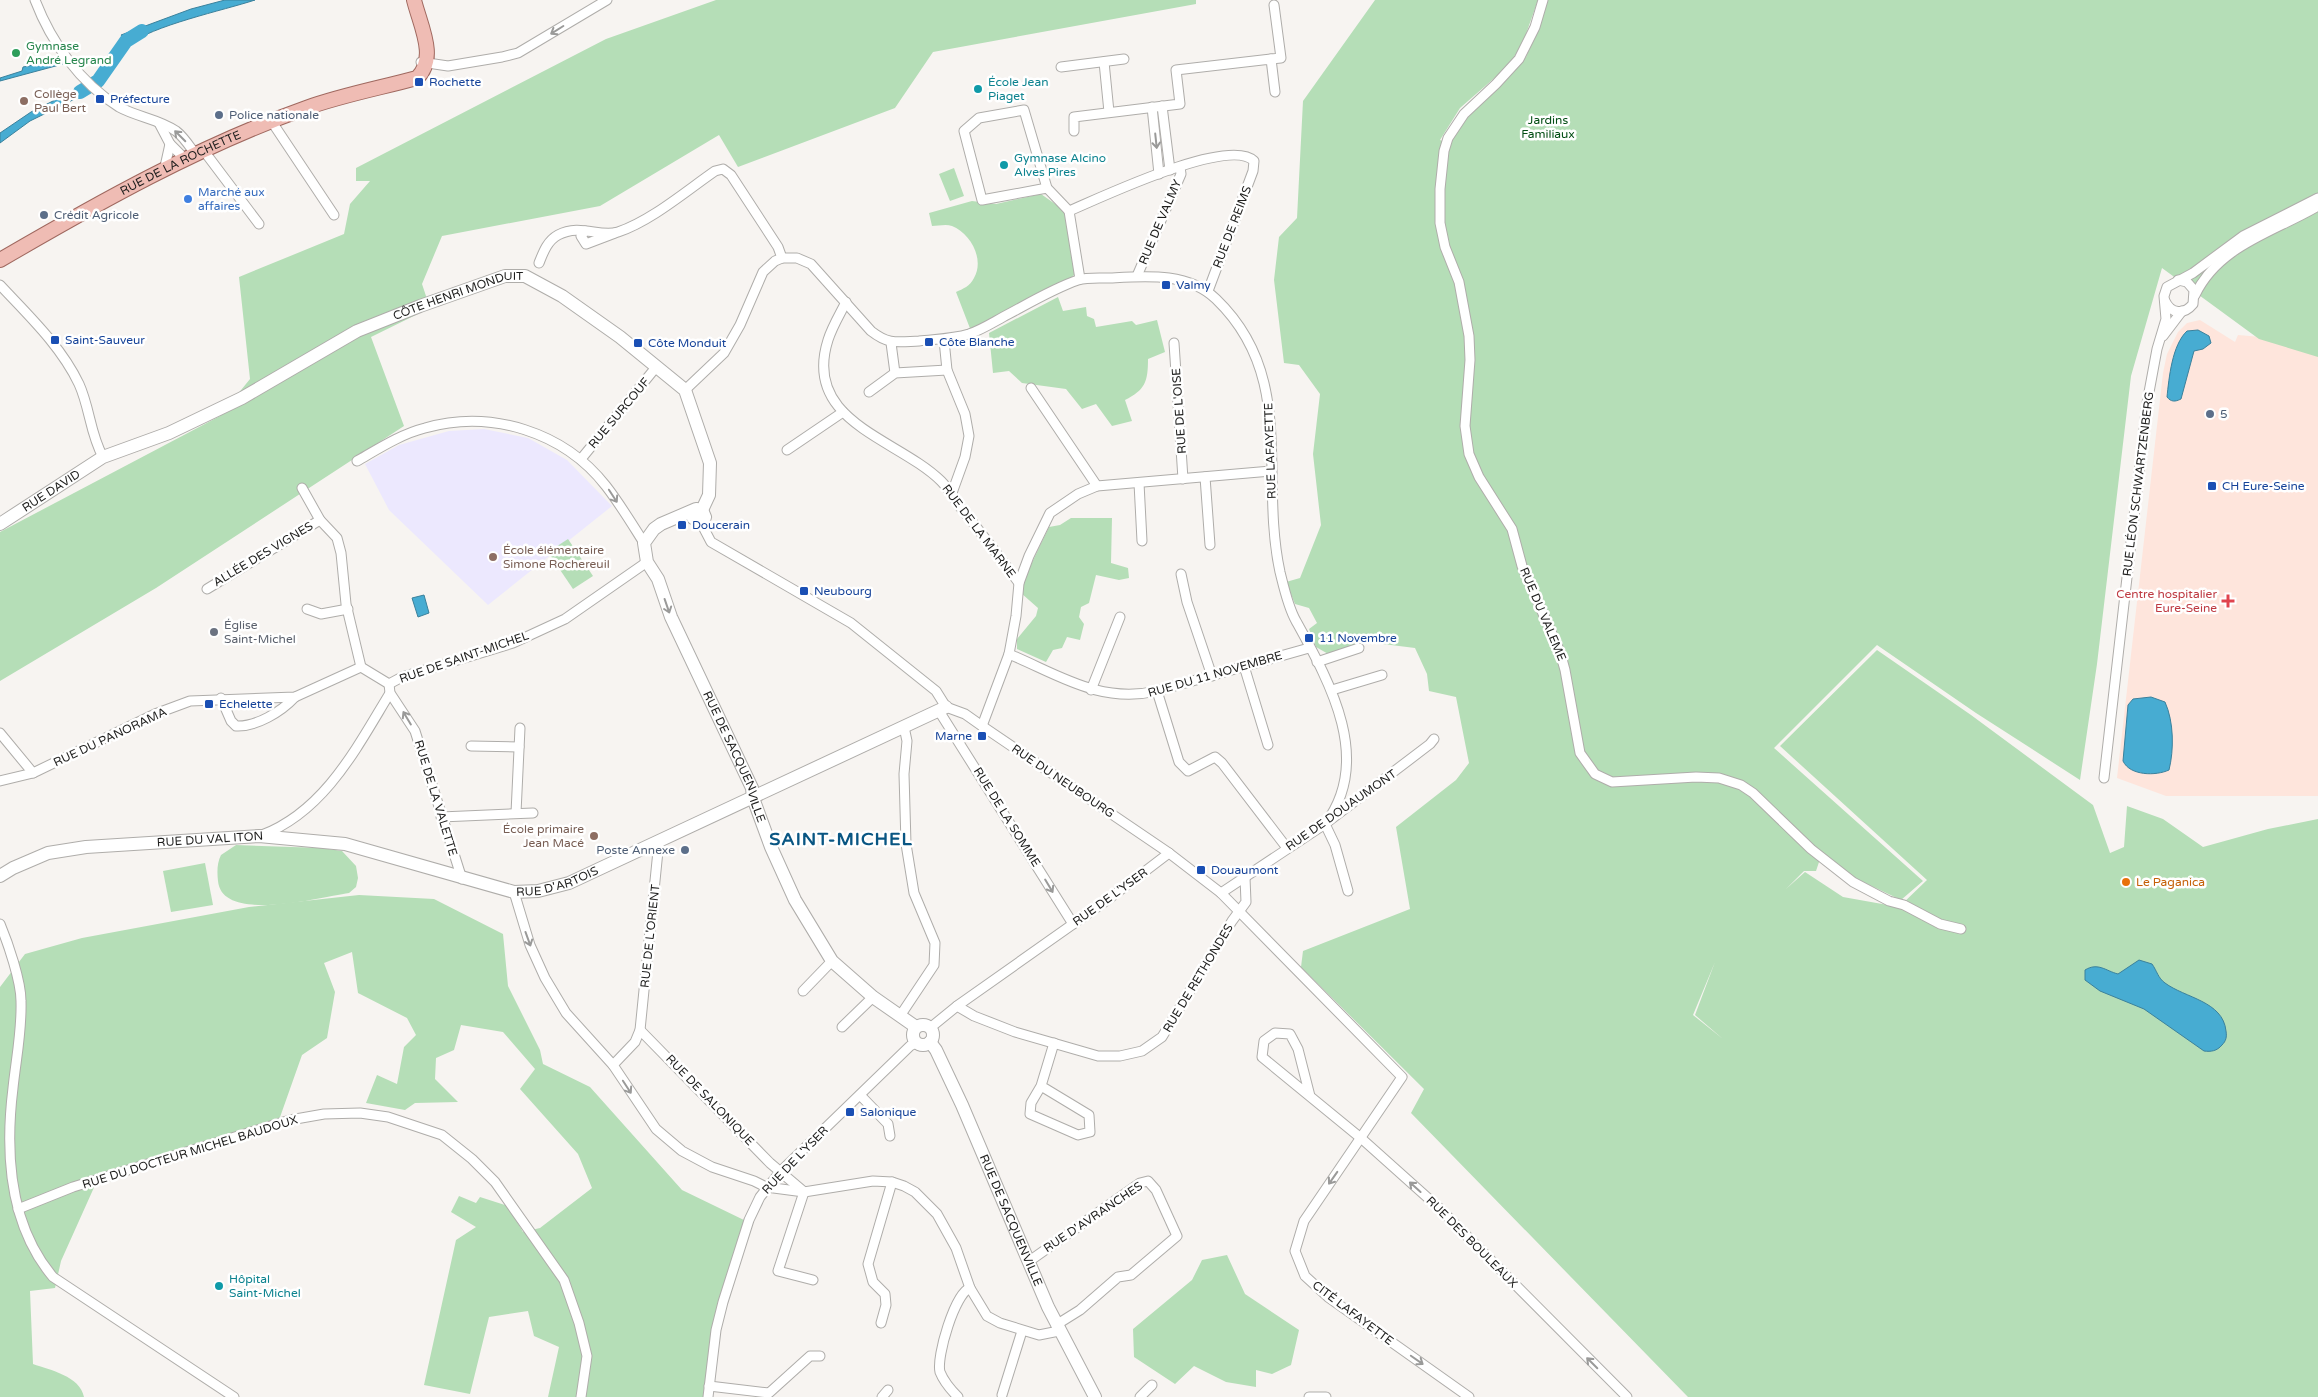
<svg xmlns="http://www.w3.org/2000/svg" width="2318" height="1397" font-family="'Varela Round',sans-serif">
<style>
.education{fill:#ece8fe}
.medical{fill:#fee5dc}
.green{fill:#b5deb7;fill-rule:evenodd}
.water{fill:#47acd2;stroke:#3b819c}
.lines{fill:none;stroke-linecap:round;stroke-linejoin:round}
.river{stroke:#47acd2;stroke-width:14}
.street-casing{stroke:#afadaa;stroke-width:11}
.secondary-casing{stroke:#afadaa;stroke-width:14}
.primary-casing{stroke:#9f685f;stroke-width:16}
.street{stroke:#fff;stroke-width:9}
.secondary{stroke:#fff;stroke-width:12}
.primary{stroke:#efbcb4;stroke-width:14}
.oneway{stroke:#9a9a99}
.leisure-dot{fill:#2e9e5b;stroke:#fff;stroke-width:2}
.transit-dot{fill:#1a4fb4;stroke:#fff;stroke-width:2}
.culture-dot{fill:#0f9aa8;stroke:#fff;stroke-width:2}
.education-dot{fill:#8d6e63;stroke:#fff;stroke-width:2}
.service-dot{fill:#5c6f8a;stroke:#fff;stroke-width:2}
.shop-dot{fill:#3f7fe0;stroke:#fff;stroke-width:2}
.health-dot{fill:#e0444e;stroke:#fff;stroke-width:2}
.worship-dot{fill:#6b7280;stroke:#fff;stroke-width:2}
.food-dot{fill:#e8710a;stroke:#fff;stroke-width:2}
.labels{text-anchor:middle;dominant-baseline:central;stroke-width:5;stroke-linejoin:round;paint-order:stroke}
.leisure-label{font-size:12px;fill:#27864d;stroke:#fff;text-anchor:start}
.transit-label{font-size:12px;fill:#164399;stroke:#fff;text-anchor:start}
.culture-label{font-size:12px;fill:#0d838f;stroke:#fff;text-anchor:start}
.education-label{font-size:12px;fill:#785e54;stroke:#fff;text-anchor:start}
.service-label{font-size:12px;fill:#4e5e75;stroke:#fff;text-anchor:start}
.park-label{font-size:12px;fill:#044e15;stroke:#fff}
.street-label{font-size:12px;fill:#1e1e1d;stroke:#fff}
.shop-label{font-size:12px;fill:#366cbe;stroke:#fff;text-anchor:start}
.health-label{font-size:12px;fill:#be3a42;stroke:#fff;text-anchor:end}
.worship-label{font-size:12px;fill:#5b616d;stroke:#fff;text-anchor:start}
.food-label{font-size:12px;fill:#c56008;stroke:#fff;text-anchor:start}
.district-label{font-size:18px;font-weight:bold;letter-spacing:1px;fill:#095683;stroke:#fff}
</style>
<rect width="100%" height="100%" fill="#f7f4f1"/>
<polygon class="education" points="484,429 528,438 567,460 612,506 488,605 389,510 365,464 399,445 449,431"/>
<polygon class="medical" points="2200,320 2235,342 2238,335 2273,338 2318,353 2318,796 2166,796 2117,778 2163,373 2167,354 2178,332 2187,323"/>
<g class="green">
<polygon points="716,0 1196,0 1196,4 933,52 895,108 738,167 719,135 600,206 442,236 422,284 430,308 371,337 404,426 156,588 0,681 0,532 220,416 250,379 239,277 344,234 350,204 370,181 356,181 356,168 606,39"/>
<path d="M1375,0H1538L1522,45L1507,67L1460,108L1440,140L1450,144L1467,118L1526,57L1543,17L1546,0H2318V357L2259,339L2162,268L2131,376L2097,664L2080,780L1976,713L1877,645L1774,748L1923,881L1901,900L1857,879L1822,853L1816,871H1804L1786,889L1805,872L1843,897L1899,907L1927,880L1780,746L1877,650L1971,715L2093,805L2110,853L2124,847L2127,806L2163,819L2203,847L2268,829L2318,819V1397H1688L1411,1113L1424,1089L1301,967L1303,951L1410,909L1396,827L1456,780L1469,763L1456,697L1429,691L1427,674L1415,648L1367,642L1330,655L1316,647L1309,629L1317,623L1309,608L1295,604L1286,582L1300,578L1321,525L1313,454L1320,394L1299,365L1284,363L1274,280L1279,237L1297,218L1303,101ZM1715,962L1695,1015L1723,1039L1693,1015Z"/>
<polygon points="954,168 964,196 950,201 939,174"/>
<path d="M1041,194L1065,211L1076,270L1074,275L1067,282L971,331L956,292C963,289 970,286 974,278C985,259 970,233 952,226C946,224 938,226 932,226L929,213L972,201L996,204Z"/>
<path d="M1058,297L1063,311L1086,307L1087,316L1094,319L1096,327L1132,321L1136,325L1157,320L1165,352L1148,359C1148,382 1145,390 1125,400L1132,421L1112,426L1096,404L1082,409L1066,389L1022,383L1009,371L993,373L989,333Z"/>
<polygon points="1071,518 1112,518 1111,563 1128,568 1129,578 1119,580 1096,575 1089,603 1081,607 1079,617 1084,624 1080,640 1067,637 1062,648 1053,650 1046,662 1017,649 1017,639 1036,616 1038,608 1021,593 1026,575 1049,527 1060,525"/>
<polygon points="568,539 593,576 573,589 548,552"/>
<path d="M236,845L322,848L342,851L356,866L358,878L356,887L349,893C321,897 222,924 218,881C217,872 217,863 221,855Z"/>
<polygon points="205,863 213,905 171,912 163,871"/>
<path d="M359,895L434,899L503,934L508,986L540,1050L543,1064L590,1087L682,1190L746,1221L713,1333L706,1397H548L559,1347L534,1336L528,1311L489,1317L470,1394L424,1385L456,1240L476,1227L451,1212L459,1196L476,1203L480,1197L508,1206L523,1232L540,1228L592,1188L578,1154L520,1089L535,1069L503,1032L461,1025L454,1050L436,1058L435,1079L458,1102L415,1103L405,1110L366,1103L377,1075L397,1084L404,1047L416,1035L407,1018L358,993L352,952L324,963L335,992L327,1038L302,1055L279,1120L96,1183L61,1261L55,1288L30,1291L33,1364C50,1370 80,1376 84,1397H0V987L25,954L82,938L249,907Z"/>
<polygon points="1227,1255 1245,1294 1299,1330 1291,1365 1272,1374 1256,1370 1256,1387 1226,1382 1194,1366 1175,1384 1134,1357 1133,1329 1192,1280 1202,1260"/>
</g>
<g class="water">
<path d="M225,0H255C225,10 150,26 129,45L121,35L191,9Z"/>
<polygon points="114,54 119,60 102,85 94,77 104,69"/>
<polygon points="60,60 63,64 0,81 0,78 22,71 23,67"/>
<polygon points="83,86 89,92 30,121 0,143 0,133 31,112"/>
<path d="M2198,330L2209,336L2211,343L2203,349L2194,351L2181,399C2175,402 2171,402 2167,397C2169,378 2172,345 2187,331Z"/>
<polygon points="424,595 429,613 418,617 412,598"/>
<path d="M2151,697L2165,702C2174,722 2174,750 2169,770C2156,776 2130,776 2123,761L2128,705L2133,699Z"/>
<path d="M2139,960L2152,964C2157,971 2158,978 2165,983C2185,998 2223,1001 2226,1031C2227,1037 2226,1041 2222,1045C2217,1051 2211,1052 2204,1051L2144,1009L2100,991L2085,980V970C2098,962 2106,971 2118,974Z"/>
</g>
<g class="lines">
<polyline class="river" points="80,92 98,81 126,41 142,31"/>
<g class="street-casing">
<g id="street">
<path d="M35,0C51,42 80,83 119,107C137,117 159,119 176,131C184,137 190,147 196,155"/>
<polyline points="1543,0 1535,27 1519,59 1496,84 1464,114 1448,138 1444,151 1440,189 1440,223 1445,247 1459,282 1469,336 1470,360 1465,426 1469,454 1479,477 1512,529 1522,566 1560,652 1565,670 1580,753 1595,774 1612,782 1696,777 1719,778 1741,785 1753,793 1811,849 1853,882 1889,901 1904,905 1940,924 1961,929"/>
<polyline points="1271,59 1281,58 1274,5"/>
<polyline points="421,62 448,66 502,57 518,53 607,0"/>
<polyline points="1104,62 1109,112"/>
<polyline points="1061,67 1124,59"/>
<polyline points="1162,106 1170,170"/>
<polyline points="1152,107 1159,174"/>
<polyline points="272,122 334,215"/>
<polyline points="159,123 170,144 186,160"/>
<polyline points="1074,131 1074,117 1180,104 1176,70 1271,59 1275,92"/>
<polyline points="204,151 259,224"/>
<polyline points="164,171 170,144"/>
<polyline points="1047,188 982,200 964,131 979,118 1024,110 1047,188 1069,211"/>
<polyline points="585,231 581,236 586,244 615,233"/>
<path d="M539,263C543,253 547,241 558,235C580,223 600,238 618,232C651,221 686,191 715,171L723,169L731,175L778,247L782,258"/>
<polyline points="1137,276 1181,174 1180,167"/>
<path d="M1080,279L1069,211C1100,198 1229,136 1254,161L1253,171L1208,291"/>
<path d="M0,285C28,315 61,346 79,384C90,408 90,434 103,457"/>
<path d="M2195,295C2219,245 2274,232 2318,206"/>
<path d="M2165,301C2171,314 2184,315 2193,304L2194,290L2187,282L2178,280"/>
<path d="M846,302C840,314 832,327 828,340C802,422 897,438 941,481C949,489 954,499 961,508C981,532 1000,558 1019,583"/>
<polyline points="2163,336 2182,311"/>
<polyline points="944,340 947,370 965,414 969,436 965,457 952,493"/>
<polyline points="891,343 895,373"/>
<polyline points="1174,343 1183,479"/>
<polyline points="1031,388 1097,486"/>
<path d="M685,390L724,353L740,325L763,272L775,261L782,258H797L811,264L871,331C889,345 897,342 919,341C936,339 952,339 969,334C981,330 992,323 1003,317C1026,305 1052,289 1078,280C1087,277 1100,278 1110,278C1146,276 1188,272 1216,299C1297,377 1259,475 1280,572C1284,588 1288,607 1296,621C1329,681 1374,760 1325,824"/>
<polyline points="869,392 895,373 947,370"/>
<polyline points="787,450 843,412"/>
<polyline points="581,459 657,366"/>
<path d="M357,461C378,449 401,434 425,428C491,409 564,432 606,486C620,504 632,524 644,543"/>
<polyline points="1205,477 1210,545"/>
<polyline points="1139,483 1142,541"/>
<polyline points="302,488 320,520 337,538 341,553 346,604 361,667"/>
<polyline points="700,521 711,542 851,623 936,691 946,707 965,714 982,726 1169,853 1221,893 1402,1077 1304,1221 1295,1251 1305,1276 1328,1297 1469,1397"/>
<polyline points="1181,574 1187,602 1212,676"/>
<polyline points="207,589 320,520"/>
<polyline points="307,609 321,614 348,609"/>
<path d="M1009,654C1059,675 1100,704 1157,691L1309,648"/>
<polyline points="1317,662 1359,648"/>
<polyline points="1244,666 1268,745"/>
<polyline points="389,684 402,677 513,643 565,619 647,562"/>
<polyline points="389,684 390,693 415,731 462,879"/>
<polyline points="1091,690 1120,617"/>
<polyline points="1332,690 1382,675"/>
<polyline points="1157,691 1179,762 1188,771 1215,757 1222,763 1287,848"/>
<path d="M221,698L231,721L236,726C256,727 281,712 295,697"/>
<polyline points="939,711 1073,924"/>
<polyline points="982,726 1009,654 1016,616 1019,583 1029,556 1050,513 1078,494 1097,486 1271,471"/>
<polyline points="0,733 33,773"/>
<polyline points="471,746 519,747"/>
<polyline points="2104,778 2147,403 2157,349 2166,319 2164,296 2167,287 2193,273 2243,236 2318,198"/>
<polyline points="0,781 33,773 155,714 190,701 295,697 361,667 389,684"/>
<polyline points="516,813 520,728"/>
<polyline points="441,817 533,813"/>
<polyline points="1325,824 1335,845 1348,891"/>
<path d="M262,835C325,811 357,747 390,693"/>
<polyline points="514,892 530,945 545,978 566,1013 613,1065 656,1129 682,1151 712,1167 754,1181 766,1187 804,1192 873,1181 892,1182 904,1186 915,1192 937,1214 956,1248 970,1288 987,1316 1000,1323 1039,1335 1059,1331"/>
<polyline points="1221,893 1325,824 1430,744 1434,739"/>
<path d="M0,924C8,943 21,981 21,1001C22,1031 16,1059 13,1088C5,1153 9,1225 53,1277L234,1397"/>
<polyline points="803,991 832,961"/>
<polyline points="957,1006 974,1016 1015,1032 1098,1056 1120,1056 1142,1051 1162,1037 1232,921 1246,902 1245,878"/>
<polyline points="900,1016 934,965 935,943 914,893 906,844 904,774 907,741 904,727"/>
<polyline points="842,1027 873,997"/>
<polyline points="930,1028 957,1006 1110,898 1169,853"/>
<polyline points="640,1030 770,1163 803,1191"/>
<polyline points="613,1065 635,1042 640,1030 659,841"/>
<polyline points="1041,1086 1031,1103 1030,1114 1078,1135 1090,1132 1089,1115 1041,1086 1054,1043"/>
<polyline points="860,1095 888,1124 890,1136"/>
<polyline points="1310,1096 1298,1049 1290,1034 1275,1033 1264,1041 1262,1057 1362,1139 1438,1207 1627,1397"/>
<polyline points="804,1192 778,1271 813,1280"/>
<polyline points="18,1209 73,1187 290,1120 324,1114 360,1113 388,1117 442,1135 472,1159 495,1182 564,1280 579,1323 587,1356 581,1397"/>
<polyline points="1028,1262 1140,1183 1148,1181 1156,1190 1177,1236 1131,1275 1118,1277 1080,1310 1056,1325"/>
<polyline points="881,1323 886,1305 885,1294 873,1282 868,1264 892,1182"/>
<polyline points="709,1386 769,1393 810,1356 820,1356"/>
<polyline points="1002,1395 1022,1331"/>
<polyline points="708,1397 716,1330 723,1302 749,1220 760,1197 780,1172 910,1046 917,1042"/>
<polyline points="882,1397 888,1390"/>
<path d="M958,1397C951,1390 944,1382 940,1372C936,1357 955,1293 970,1288"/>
<polyline points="1140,1397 1152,1385"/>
<polyline points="1309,1397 1326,1397"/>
</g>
</g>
<g class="secondary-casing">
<g id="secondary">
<path id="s1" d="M693,512V518L700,521L705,517L702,510L696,509L661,524L654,529L644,543L647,562L658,579L671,617L752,788L753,798L771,847L795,900L832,961L873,997L916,1027"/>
<path id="s2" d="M0,524L103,457L169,433L242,398L357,331L420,306L505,276H525L562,296L620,337L685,390L710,463L709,495L702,510"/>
<path id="s3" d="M0,876L13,868L48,853L86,847L259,836L345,844L514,892L538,891L569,883L946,707"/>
<circle cx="923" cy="1035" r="10"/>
<path id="s4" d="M930,1042L936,1050L962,1105L1048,1307L1095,1397"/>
</g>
</g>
<g class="primary-casing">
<g id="primary">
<path id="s5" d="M0,260C98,203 199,146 306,108C342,95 380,88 417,78C438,58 420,25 414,0"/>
</g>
</g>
<use href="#street" class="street"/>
<use href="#secondary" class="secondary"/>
<use href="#primary" class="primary"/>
</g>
<defs><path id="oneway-shaft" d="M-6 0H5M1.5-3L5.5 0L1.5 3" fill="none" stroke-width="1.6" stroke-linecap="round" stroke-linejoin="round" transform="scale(1.25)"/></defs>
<g class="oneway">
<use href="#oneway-shaft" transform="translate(557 30) rotate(148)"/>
<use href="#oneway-shaft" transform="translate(180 136) rotate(-135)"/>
<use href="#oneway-shaft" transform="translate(1156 141) rotate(84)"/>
<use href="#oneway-shaft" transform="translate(613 496) rotate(57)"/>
<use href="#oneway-shaft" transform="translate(667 606) rotate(71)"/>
<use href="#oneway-shaft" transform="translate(407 718) rotate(-121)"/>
<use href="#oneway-shaft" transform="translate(1049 886) rotate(59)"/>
<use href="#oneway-shaft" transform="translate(528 939) rotate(70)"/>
<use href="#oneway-shaft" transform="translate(627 1087) rotate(57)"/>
<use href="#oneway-shaft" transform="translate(1333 1178) rotate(125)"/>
<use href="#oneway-shaft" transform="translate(1415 1187) rotate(-138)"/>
<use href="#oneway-shaft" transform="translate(1417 1360) rotate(35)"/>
<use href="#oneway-shaft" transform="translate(1592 1363) rotate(-135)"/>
</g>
<circle class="leisure-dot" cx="16" cy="53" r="5"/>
<g class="transit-dot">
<rect x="414" y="77" width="10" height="10" rx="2.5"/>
<rect x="95" y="94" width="10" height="10" rx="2.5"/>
<rect x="1161" y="280" width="10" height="10" rx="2.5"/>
<rect x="50" y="335" width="10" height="10" rx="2.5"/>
<rect x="924" y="337" width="10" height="10" rx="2.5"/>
<rect x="633" y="338" width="10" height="10" rx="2.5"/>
<rect x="2207" y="481" width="10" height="10" rx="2.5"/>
<rect x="677" y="520" width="10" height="10" rx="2.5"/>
<rect x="799" y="586" width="10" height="10" rx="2.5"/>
<rect x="1304" y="633" width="10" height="10" rx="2.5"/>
<rect x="204" y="699" width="10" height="10" rx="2.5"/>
<rect x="977" y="731" width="10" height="10" rx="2.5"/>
<rect x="1196" y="865" width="10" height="10" rx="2.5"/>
<rect x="845" y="1107" width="10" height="10" rx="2.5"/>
</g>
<g class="culture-dot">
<circle cx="978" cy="89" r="5"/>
<circle cx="1004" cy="165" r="5"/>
<circle cx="219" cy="1286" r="5"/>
</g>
<g class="education-dot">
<circle cx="24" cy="101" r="5"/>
<circle cx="493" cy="557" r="5"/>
<circle cx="594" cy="836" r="5"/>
</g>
<g class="service-dot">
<circle cx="219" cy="115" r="5"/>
<circle cx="44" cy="215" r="5"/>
<circle cx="2210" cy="414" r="5"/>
<circle cx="685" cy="850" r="5"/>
</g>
<circle class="shop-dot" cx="188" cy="199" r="5"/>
<path class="health-dot" d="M2225.5 593.5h5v5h5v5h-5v5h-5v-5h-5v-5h5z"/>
<circle class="worship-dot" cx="214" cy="632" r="5"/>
<circle class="food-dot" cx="2126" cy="882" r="5"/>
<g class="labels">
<g class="leisure-label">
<text x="26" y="46">Gymnase<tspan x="26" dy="14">André Legrand</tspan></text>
</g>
<g class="transit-label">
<text x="429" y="82">Rochette</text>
<text x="110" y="99">Préfecture</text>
<text x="1176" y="285">Valmy</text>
<text x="65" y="340">Saint-Sauveur</text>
<text x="939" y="342">Côte Blanche</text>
<text x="648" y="343">Côte Monduit</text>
<text x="2222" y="486">CH Eure-Seine</text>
<text x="692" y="525">Doucerain</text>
<text x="814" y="591">Neubourg</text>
<text x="1319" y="638">11 Novembre</text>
<text x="219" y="704">Echelette</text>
<text x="972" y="736" text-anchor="end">Marne</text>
<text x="1211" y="870">Douaumont</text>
<text x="860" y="1112">Salonique</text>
</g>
<g class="culture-label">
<text x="988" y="82">École Jean<tspan x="988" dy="14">Piaget</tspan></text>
<text x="1014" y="158">Gymnase Alcino<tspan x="1014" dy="14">Alves Pires</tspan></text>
<text x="229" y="1279">Hôpital<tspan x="229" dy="14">Saint-Michel</tspan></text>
</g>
<g class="education-label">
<text x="34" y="94">Collège<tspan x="34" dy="14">Paul Bert</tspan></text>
<text x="503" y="550">École élémentaire<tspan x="503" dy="14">Simone Rochereuil</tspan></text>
<text x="584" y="829" text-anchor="end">École primaire<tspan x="584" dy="14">Jean Macé</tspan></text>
</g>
<g class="service-label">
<text x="229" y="115">Police nationale</text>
<text x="54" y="215">Crédit Agricole</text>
<text x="2220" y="414">5</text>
<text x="675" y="850" text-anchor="end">Poste Annexe</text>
</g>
<g class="park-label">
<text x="1548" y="120">Jardins<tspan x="1548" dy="14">Familiaux</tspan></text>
</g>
<g class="street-label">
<text stroke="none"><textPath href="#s5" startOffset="205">RUE DE LA ROCHETTE</textPath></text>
<text transform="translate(1160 222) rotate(-67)">RUE DE VALMY</text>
<text transform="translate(1232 227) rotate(-69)">RUE DE REIMS</text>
<text stroke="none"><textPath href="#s2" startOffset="515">CÔTE HENRI MONDUIT</textPath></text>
<text transform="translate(1179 411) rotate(-94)">RUE DE L'OISE</text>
<text transform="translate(619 413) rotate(-50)">RUE SURCOUF</text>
<text transform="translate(1270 451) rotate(-92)">RUE LAFAYETTE</text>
<text transform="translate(2138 484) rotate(-83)">RUE LÉON SCHWARTZENBERG</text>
<text stroke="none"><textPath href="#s2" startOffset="61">RUE DAVID</textPath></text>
<text transform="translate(979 531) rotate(53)">RUE DE LA MARNE</text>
<text transform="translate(263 554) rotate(-31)">ALLÉE DES VIGNES</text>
<text transform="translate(1543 614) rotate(67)">RUE DU VALEME</text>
<text transform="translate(464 657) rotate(-19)">RUE DE SAINT-MICHEL</text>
<text transform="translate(1215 674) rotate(-16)">RUE DU 11 NOVEMBRE</text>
<text transform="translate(110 737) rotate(-25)">RUE DU PANORAMA</text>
<text stroke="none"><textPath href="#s1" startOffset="331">RUE DE SACQUENVILLE</textPath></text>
<text transform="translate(1063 781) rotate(34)">RUE DU NEUBOURG</text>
<text transform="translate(436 798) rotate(73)">RUE DE LA VALETTE</text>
<text transform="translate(1341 810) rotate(-35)">RUE DE DOUAUMONT</text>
<text transform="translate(1007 817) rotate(58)">RUE DE LA SOMME</text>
<text stroke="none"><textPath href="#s3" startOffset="216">RUE DU VAL ITON</textPath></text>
<text stroke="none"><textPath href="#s3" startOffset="572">RUE D'ARTOIS</textPath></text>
<text transform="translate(1110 897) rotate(-36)">RUE DE L'YSER</text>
<text transform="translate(650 936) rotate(-84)">RUE DE L'ORIENT</text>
<text transform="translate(1198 978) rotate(-59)">RUE DE RETHONDES</text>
<text transform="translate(710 1100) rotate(46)">RUE DE SALONIQUE</text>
<text transform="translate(190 1152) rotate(-17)">RUE DU DOCTEUR MICHEL BAUDOUX</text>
<text transform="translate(795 1160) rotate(-46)">RUE DE L'YSER</text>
<text transform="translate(1093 1217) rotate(-34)">RUE D'AVRANCHES</text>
<text stroke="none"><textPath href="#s4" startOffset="196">RUE DE SACQUENVILLE</textPath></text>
<text transform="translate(1472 1242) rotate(45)">RUE DES BOULEAUX</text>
<text transform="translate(1353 1313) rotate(37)">CITÉ LAFAYETTE</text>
</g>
<g class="shop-label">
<text x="198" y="192">Marché aux<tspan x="198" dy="14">affaires</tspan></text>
</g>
<g class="health-label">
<text x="2217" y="594">Centre hospitalier<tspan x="2217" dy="14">Eure-Seine</tspan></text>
</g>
<g class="worship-label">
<text x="224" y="625">Église<tspan x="224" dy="14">Saint-Michel</tspan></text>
</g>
<g class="food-label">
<text x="2136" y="882">Le Paganica</text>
</g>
<g class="district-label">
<text x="841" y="839">SAINT-MICHEL</text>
</g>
</g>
</svg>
